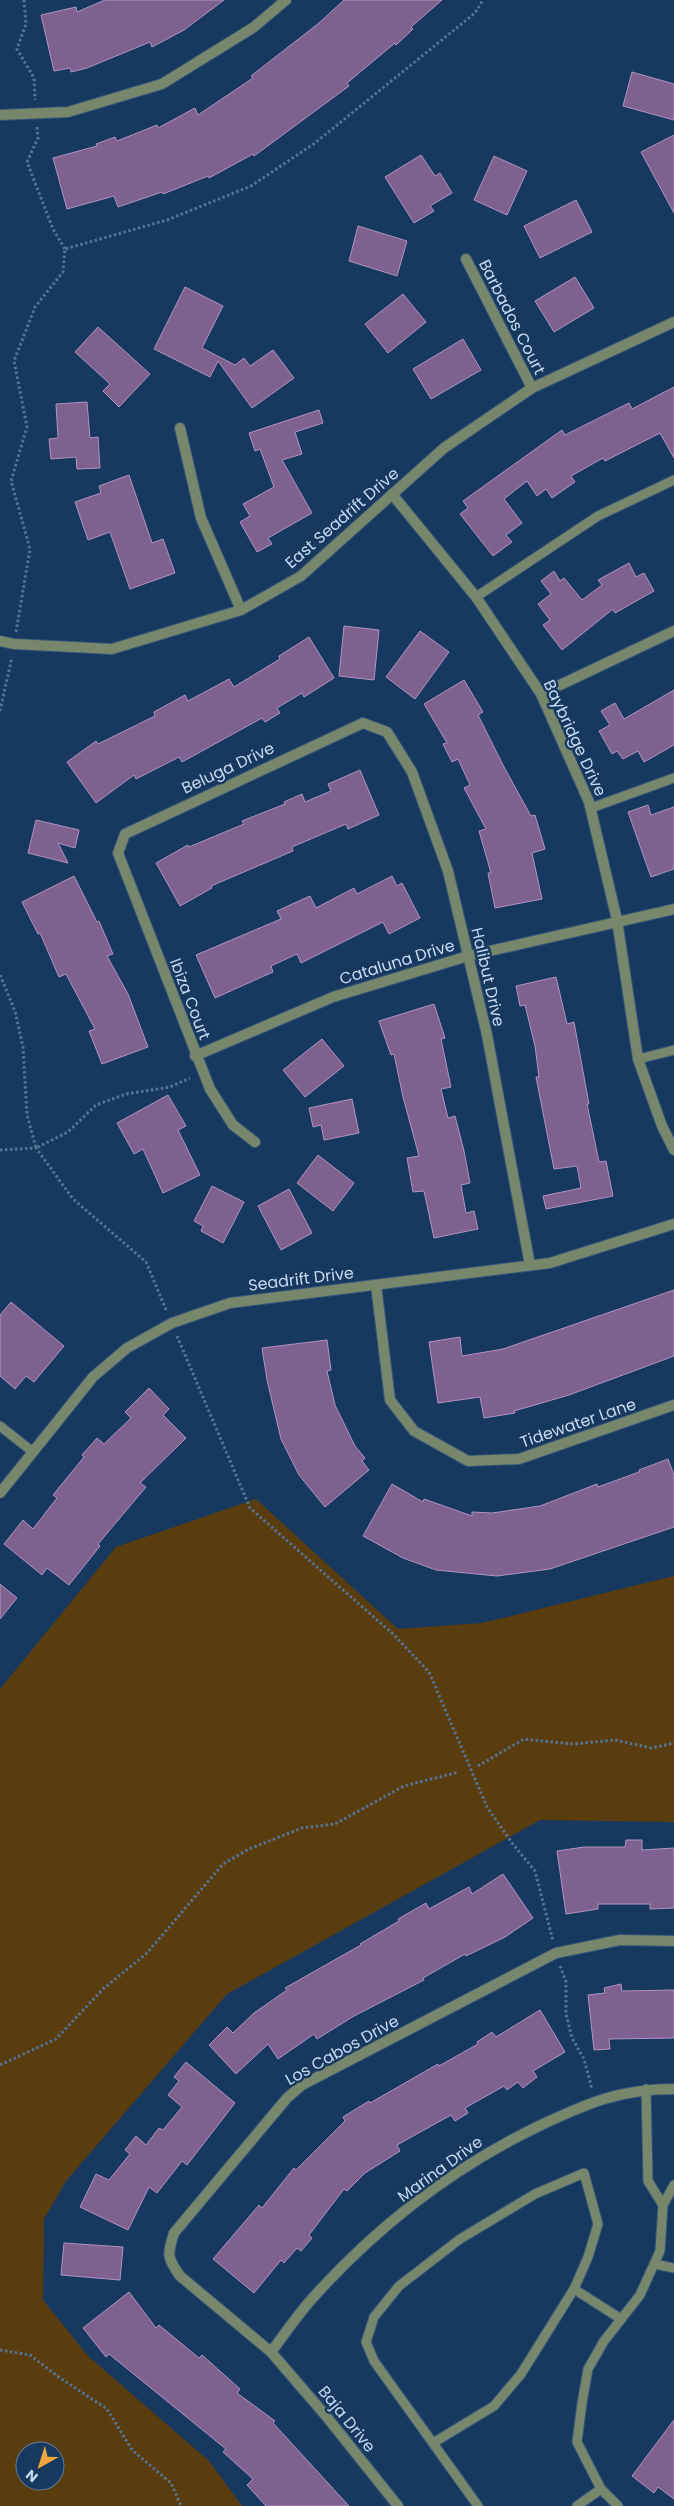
<svg xmlns="http://www.w3.org/2000/svg" width="674" height="2506" font-family="Poppins,sans-serif">
<style>
.green{fill:#5a3d0e;fill-rule:evenodd}
.building{fill:#7e618e;stroke:#b293c3}
.lines{fill:none;stroke-linecap:round;stroke-linejoin:round}
.lane-casing{stroke:#375679;stroke-width:11}
.street-casing{stroke:#375679;stroke-width:12}
.path{stroke:#567393;stroke-width:3;stroke-dasharray:2.5 2.5;stroke-linecap:butt}
.lane{stroke:#76876c;stroke-width:9}
.street{stroke:#76876c;stroke-width:10}
.labels{text-anchor:middle;dominant-baseline:central;stroke-width:5;stroke-linejoin:round;paint-order:stroke}
.street-label{font-size:16px;fill:#c6daf1;stroke:#18395f}
</style>
<rect width="100%" height="100%" fill="#18395f"/>
<path class="green" d="M256,1499L398,1629L482,1623L674,1576V1822L540,1820L227,1994L66,2181L44,2219L43,2300L88,2356L209,2461L242,2506H0V1689L116,1547ZM25,2451H55V2481H25Z"/>
<g class="building">
<polygon points="105,0 224,0 184,30 152,47 150,42 87,68 71,72 70,68 54,71 41,15 76,7 77,12"/>
<polygon points="344,0 442,0 411,27 413,29 396,45 395,43 347,83 349,86 254,156 253,154 209,178 208,176 163,194 162,192 118,207 114,196 67,209 53,158 97,146 96,144 115,137 117,141 157,125 158,128 195,108 198,115 253,78 251,76 319,23"/>
<polygon points="632,72 674,84 674,120 623,106"/>
<polygon points="674,135 674,213 641,152"/>
<polygon points="421,155 435,176 440,173 452,193 430,206 434,211 414,223 385,177"/>
<polygon points="494,156 527,171 507,215 474,200"/>
<polygon points="576,200 592,232 540,258 524,226"/>
<polygon points="358,226 407,241 397,276 349,261"/>
<polygon points="575,277 594,308 554,332 535,301"/>
<polygon points="185,287 223,306 202,348 235,365 244,358 250,366 273,350 294,378 252,408 218,361 210,377 154,349"/>
<polygon points="403,294 426,322 388,353 365,324"/>
<polygon points="98,327 150,374 119,407 103,391 110,384 75,352"/>
<polygon points="463,339 481,370 431,399 413,369"/>
<polygon points="674,387 674,458 660,433 605,461 603,458 571,476 575,482 552,498 546,489 537,496 527,481 504,499 522,523 506,535 512,542 493,556 460,514 468,508 463,501 562,430 565,435 629,403 632,409"/>
<polygon points="87,402 90,438 98,437 100,468 77,469 76,457 51,459 49,439 58,438 56,404"/>
<polygon points="319,410 323,423 295,432 302,454 282,460 312,513 268,538 272,544 257,552 240,522 250,516 243,504 274,487 260,449 255,451 249,433"/>
<polygon points="129,475 152,543 163,539 175,573 130,589 110,532 88,540 75,502 101,493 99,486"/>
<polygon points="629,563 636,577 644,573 654,591 615,613 613,609 562,650 543,625 550,620 538,604 551,594 541,581 554,571 560,581 564,578 582,600 602,585 598,580"/>
<polygon points="344,626 379,630 374,680 339,676"/>
<polygon points="420,631 449,652 415,699 386,677"/>
<polygon points="309,637 334,678 304,697 302,693 277,708 280,713 265,722 262,718 182,762 179,757 136,779 134,775 96,803 67,762 96,741 98,744 155,716 154,712 185,695 188,701 229,679 234,687 280,659 279,656"/>
<polygon points="464,680 483,712 478,715 504,767 531,816 535,815 545,849 532,853 542,899 495,908 488,873 491,873 479,831 486,829 464,788 470,785 458,759 452,762 443,744 447,743 424,704"/>
<polygon points="674,690 674,745 644,762 638,751 623,759 617,751 612,754 599,731 610,725 601,711 615,703 624,719"/>
<polygon points="360,770 379,815 348,829 346,824 292,847 293,851 211,886 212,888 180,906 156,863 188,845 189,847 244,824 242,821 285,804 284,802 302,794 305,802 331,791 328,784"/>
<polygon points="648,805 651,815 674,807 674,869 651,877 628,812"/>
<polygon points="36,820 79,830 75,848 58,843 68,863 28,853"/>
<polygon points="74,876 97,922 99,921 113,954 107,956 128,994 148,1047 102,1064 89,1031 95,1029 66,974 59,977 40,933 38,934 22,902"/>
<polygon points="392,876 397,886 402,883 420,918 389,934 383,922 301,963 297,954 271,966 273,972 215,998 196,955 281,919 277,911 310,896 316,908 354,888 357,894"/>
<polygon points="556,977 567,1024 574,1022 589,1104 587,1104 599,1162 606,1161 613,1196 546,1209 543,1196 581,1188 577,1166 554,1169 536,1077 539,1077 535,1046 525,1005 520,1006 516,986"/>
<polygon points="434,1004 445,1038 441,1039 451,1087 441,1089 448,1118 455,1116 464,1151 470,1183 461,1185 466,1213 474,1211 478,1229 434,1238 424,1191 413,1192 407,1158 419,1156 403,1097 394,1054 391,1055 379,1021"/>
<polygon points="322,1039 344,1066 305,1097 283,1070"/>
<polygon points="168,1095 186,1126 178,1130 200,1175 163,1193 143,1149 134,1154 117,1123"/>
<polygon points="352,1099 359,1133 324,1140 321,1125 313,1127 309,1108"/>
<polygon points="318,1155 354,1183 333,1211 297,1183"/>
<polygon points="212,1186 244,1202 223,1243 201,1231 203,1226 194,1221"/>
<polygon points="289,1189 312,1233 281,1250 258,1206"/>
<polygon points="674,1290 674,1356 569,1395 514,1411 515,1413 484,1418 480,1397 438,1403 429,1342 460,1337 462,1356 503,1349"/>
<polygon points="11,1302 64,1346 34,1382 26,1376 15,1389 0,1376 0,1315"/>
<polygon points="327,1340 331,1370 327,1371 335,1405 355,1446 365,1458 362,1461 369,1470 325,1507 299,1475 281,1439 267,1380 262,1348"/>
<polygon points="149,1388 169,1409 163,1415 186,1438 140,1483 146,1487 98,1544 100,1546 69,1585 47,1568 42,1575 4,1544 23,1520 33,1529 57,1498 53,1495 84,1457 82,1455 97,1438 104,1444 131,1418 125,1412"/>
<polygon points="668,1459 674,1475 674,1527 550,1569 497,1576 436,1570 403,1558 363,1536 392,1484 423,1502 424,1499 472,1516 472,1512 492,1513 540,1506 597,1484 598,1487 639,1472 639,1470"/>
<polygon points="0,1584 17,1598 0,1619"/>
<polygon points="626,1840 642,1840 642,1850 674,1848 674,1908 650,1909 650,1904 598,1904 598,1909 566,1914 557,1851 584,1847 625,1847"/>
<polygon points="503,1874 533,1918 505,1937 466,1956 465,1954 423,1978 424,1980 354,2016 317,2039 314,2034 278,2059 268,2044 236,2074 209,2045 227,2027 233,2033 254,2013 287,1990 285,1988 361,1945 360,1944 399,1921 398,1919 426,1903 429,1909 469,1887 472,1894"/>
<polygon points="621,1984 622,1991 674,1990 674,2038 609,2039 610,2049 594,2050 588,1995 605,1993 604,1988"/>
<polygon points="540,2010 565,2052 533,2071 537,2077 523,2088 518,2082 507,2090 504,2086 465,2108 468,2113 455,2121 451,2115 397,2145 400,2151 365,2173 347,2191 344,2189 309,2235 312,2238 301,2251 297,2248 284,2263 281,2260 254,2293 213,2259 259,2205 262,2208 294,2168 296,2170 345,2121 343,2117 369,2101 370,2103 438,2064 439,2066 478,2044 477,2042 492,2032 496,2037"/>
<polygon points="186,2062 235,2103 187,2165 182,2161 157,2193 149,2187 128,2230 80,2207 96,2174 109,2180 130,2154 125,2150 136,2136 146,2145 159,2128 163,2130 182,2107 168,2095 179,2081 174,2077"/>
<polygon points="64,2243 123,2247 120,2280 61,2275"/>
<polygon points="129,2292 156,2328 159,2325 199,2358 202,2355 240,2389 237,2393 275,2421 273,2423 349,2506 266,2506 247,2485 253,2479 223,2452 226,2449 109,2354 106,2357 83,2328"/>
<polygon points="674,2420 674,2499 658,2487 654,2493 632,2476"/>
</g>
<g class="lines">
<g class="lane-casing">
<g id="lane">
<polyline points="476,597 598,516 674,480"/>
<polyline points="591,808 674,778"/>
<polyline points="638,1059 674,1050"/>
<polyline points="0,1426 33,1452"/>
<polyline points="646,2089 648,2181 663,2205 674,2185"/>
<polyline points="655,2264 674,2268"/>
<polyline points="433,2443 494,2406 521,2374 574,2289"/>
<polyline points="478,2506 374,2361 366,2342 374,2317 399,2286 460,2239 535,2194 584,2173 598,2224 588,2257 574,2289 621,2319"/>
<polyline points="577,2506 601,2489"/>
<polyline points="618,2506 601,2489 577,2442 582,2403 588,2369 604,2341 640,2295 660,2251 663,2205"/>
</g>
</g>
<g class="street-casing">
<g id="street">
<polyline points="0,115 68,112 162,84 254,27 286,0"/>
<polyline points="466,259 532,388"/>
<polyline points="180,428 201,518 241,610"/>
<polyline points="392,494 476,597 541,694 589,802 617,920 638,1059 662,1126 674,1150"/>
<polyline points="0,641 14,644 112,649 241,610 301,576 444,448 532,388 674,322"/>
<polyline points="541,694 674,631"/>
<polyline points="195,1056 333,997 468,956 674,909"/>
<polyline points="255,1142 233,1125 210,1089 118,853 125,834 363,723 387,732 412,772 448,871 487,1035 530,1265"/>
<polyline points="376,1285 390,1400 414,1431 468,1461 519,1459 674,1405"/>
<polyline points="0,1493 93,1377 127,1348 172,1323 230,1303 550,1263 674,1224"/>
<path d="M271,2352C284,2335 296,2317 310,2301C375,2228 453,2167 541,2125C588,2103 620,2089 674,2089"/>
<path d="M398,2506L326,2416L271,2352L180,2276C167,2258 167,2254 174,2233L287,2098L302,2085L556,1953L620,1940L674,1941"/>
</g>
</g>
<g class="path">
<polyline points="24,0 26,24 17,49 34,78 35,100"/>
<polyline points="37,127 38,138 27,162 53,229 65,249"/>
<polyline points="16,632 30,549 11,481 27,427 14,361 35,307 63,272 65,249 167,220 251,186 315,143 475,13 483,0"/>
<polyline points="0,711 12,657"/>
<polyline points="0,975 15,1011 23,1047 27,1115 36,1148 68,1132 96,1105 126,1094 170,1087 190,1078"/>
<polyline points="0,1150 36,1148 73,1199 146,1262 167,1312"/>
<polyline points="177,1336 250,1508 393,1634 429,1672 487,1807 512,1843 535,1871 553,1941"/>
<polyline points="478,1766 524,1739 573,1744 615,1740 651,1748 674,1743"/>
<polyline points="560,1966 566,1982 566,2014 572,2038 584,2059 592,2089"/>
<polyline points="0,2065 56,2039 103,1989 147,1953 223,1864 249,1849 302,1828 335,1824 404,1786 459,1772"/>
<polyline points="0,2350 30,2355 60,2378 107,2409 132,2450 171,2483 181,2506"/>
</g>
<use href="#lane" class="lane"/>
<use href="#street" class="street"/>
</g>
<g class="labels">
<g class="street-label">
<text transform="translate(512 317) rotate(63)">Barbados Court</text>
<text transform="translate(342 518) rotate(-41)">East Seadrift Drive</text>
<text transform="translate(575 738) rotate(65)">Baybridge Drive</text>
<text transform="translate(228 768) rotate(-25)">Beluga Drive</text>
<text transform="translate(397 962) rotate(-17)">Cataluna Drive</text>
<text transform="translate(488 977) rotate(77)">Halibut Drive</text>
<text transform="translate(190 999) rotate(69)">Ibiza Court</text>
<text transform="translate(301 1279) rotate(-7)">Seadrift Drive</text>
<text transform="translate(578 1423) rotate(-19)">Tidewater Lane</text>
<text transform="translate(342 2050) rotate(-29)">Los Cabos Drive</text>
<text transform="translate(440 2169) rotate(-36)">Marina Drive</text>
<text transform="translate(347 2419) rotate(51)">Baja Drive</text>
</g>
</g>
<g transform="translate(40 2466) rotate(219)"><circle r="24" fill="#18395f" stroke="#5e7999"/>
<path d="M0-4L9 19L0 12L-9 19Z" fill="#eea73c"/>
<text y="-8" font-size="14" font-weight="bold" text-anchor="middle" fill="#c6daf1">N</text>
</g>
</svg>
